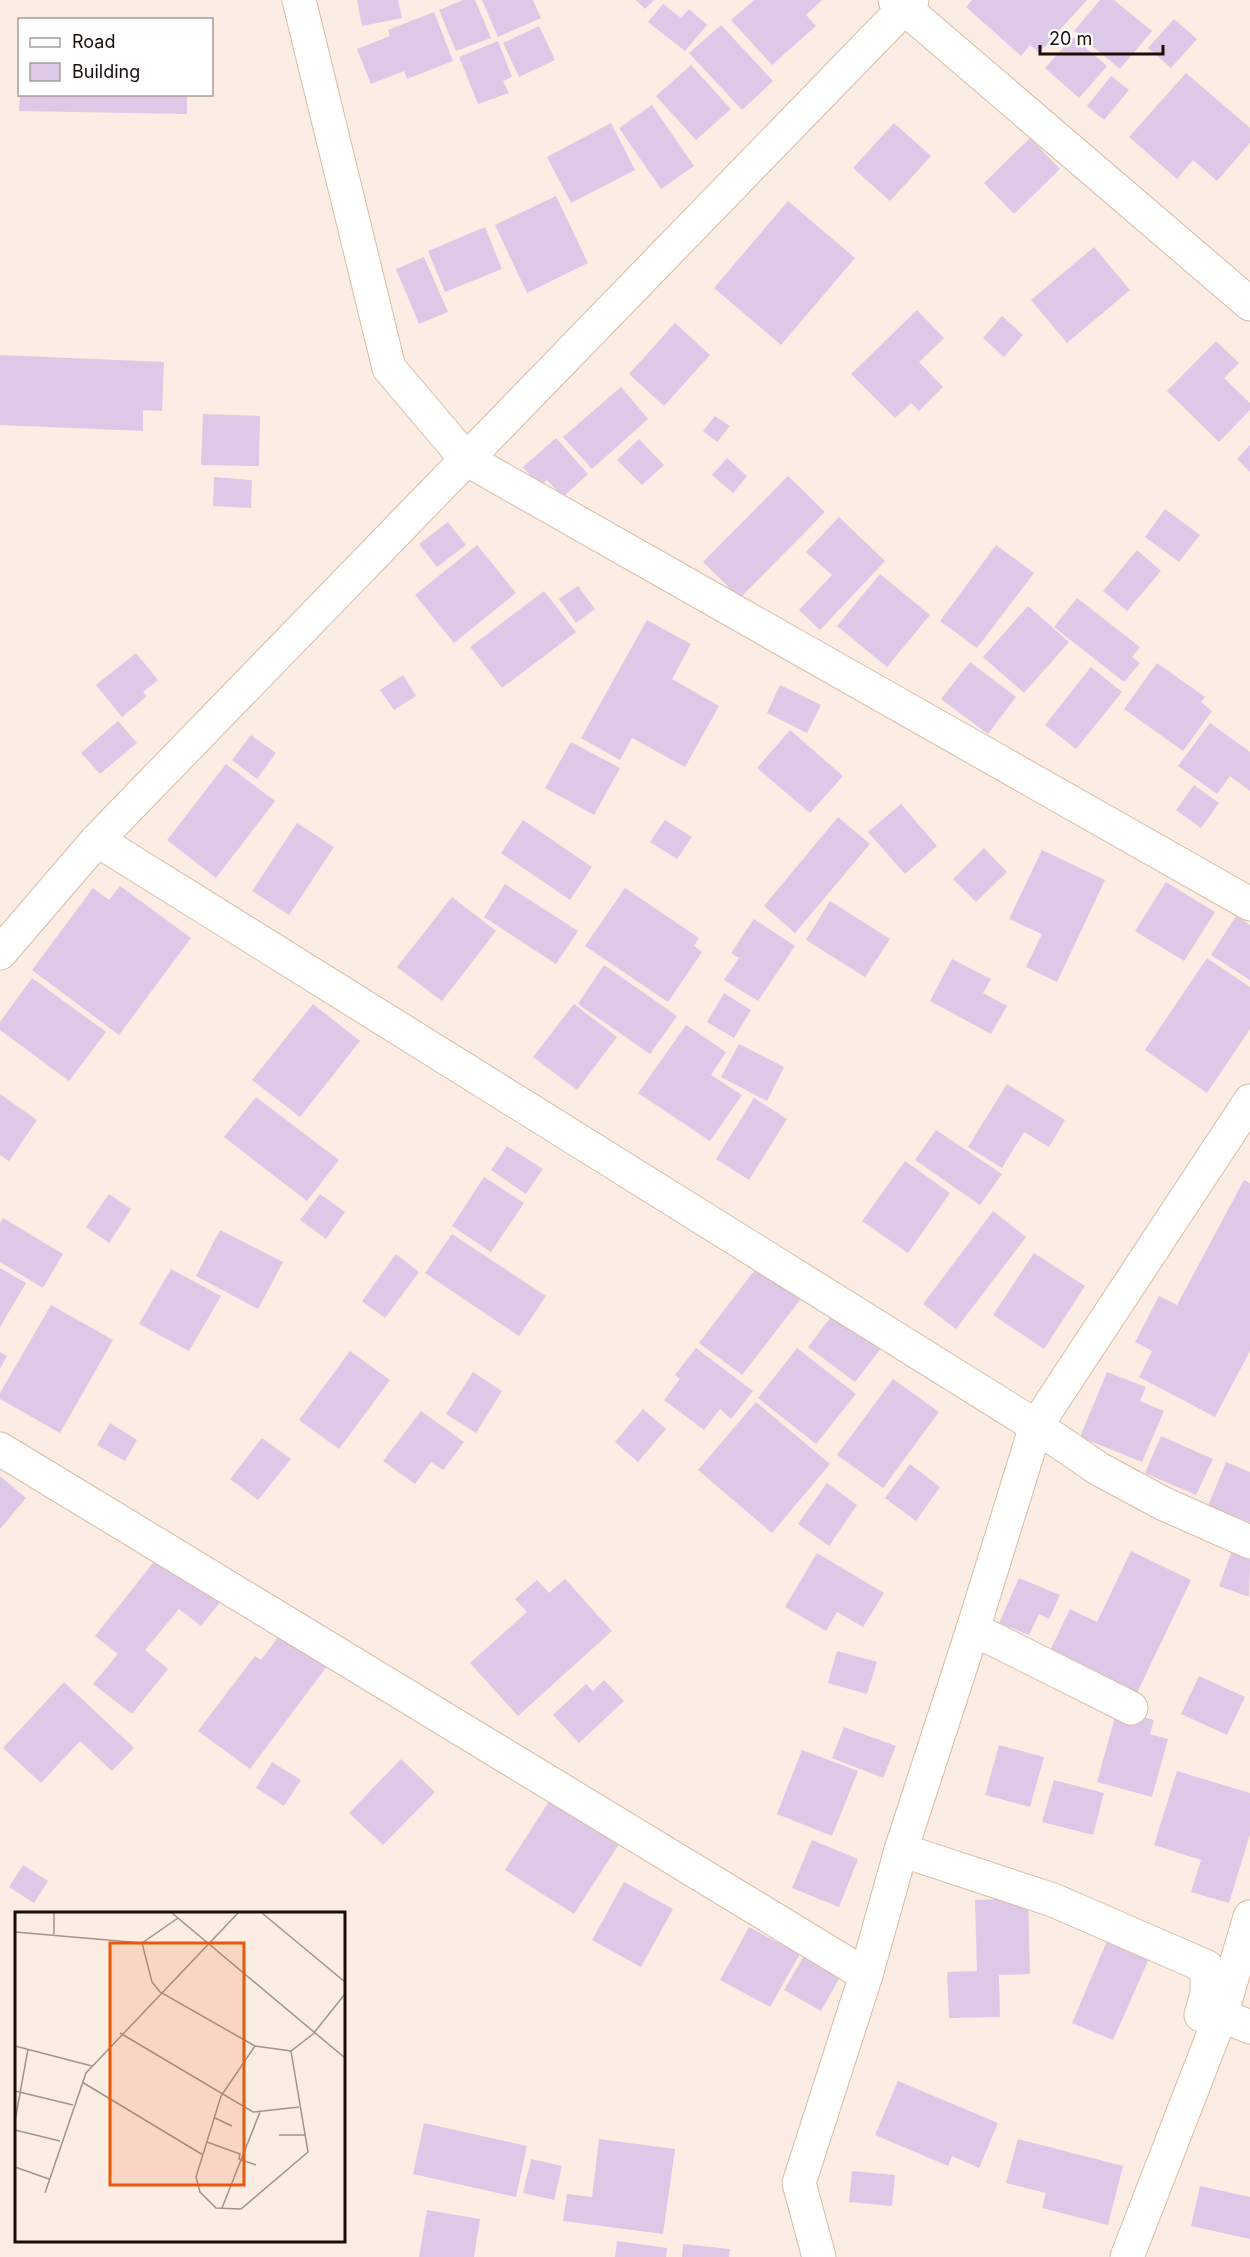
<svg xmlns="http://www.w3.org/2000/svg" width="1250" height="2257" font-family="Inter,sans-serif">
<style>
.building{fill:#ddc8e8}
.lines{fill:none;stroke-linecap:round;stroke-linejoin:round}
.street-casing{stroke:#dbbba3;stroke-width:35}
.street{stroke:#fff;stroke-width:33}
.inset-road{fill:none;stroke:#a1948b;stroke-width:1.5}
.view{fill:#e8590c;fill-opacity:0.15;stroke:#e8590c;stroke-width:3}
.inset-edge{fill:none;stroke:#190f06;stroke-width:3}
</style>
<rect width="100%" height="100%" fill="#fbede3"/>
<g class="building">
<polygon points="357,0 398,0 402,18 362,26"/>
<polygon points="463,0 475,0 491,38 456,51 439,10"/>
<polygon points="482,0 533,0 541,18 498,37"/>
<polygon points="636,0 654,0 645,9"/>
<polygon points="754,0 822,0 806,15 816,26 772,65 731,20"/>
<polygon points="972,0 1087,0 1039,53 1030,45 1021,56 966,7"/>
<polygon points="1100,0 1114,0 1152,31 1120,69 1074,31"/>
<polygon points="663,4 681,18 689,9 707,25 685,51 648,22"/>
<polygon points="434,12 453,61 407,79 404,71 371,84 357,49 390,36 388,30"/>
<polygon points="1174,19 1197,39 1171,68 1148,48"/>
<polygon points="721,25 773,81 742,110 689,53"/>
<polygon points="539,26 555,60 519,77 503,43"/>
<polygon points="1073,37 1107,66 1079,98 1045,68"/>
<polygon points="498,41 512,77 503,81 509,93 478,104 459,57"/>
<polygon points="691,65 731,109 696,140 656,96"/>
<polygon points="1186,73 1250,128 1250,143 1217,181 1193,160 1177,179 1129,137"/>
<polygon points="1111,76 1129,90 1104,120 1087,106"/>
<polygon points="20,94 187,94 187,114 19,111"/>
<polygon points="652,105 694,166 661,189 619,128"/>
<polygon points="611,123 635,170 571,203 547,157"/>
<polygon points="894,123 931,156 890,201 853,168"/>
<polygon points="1030,138 1060,169 1014,214 984,183"/>
<polygon points="556,196 588,263 527,293 495,225"/>
<polygon points="788,201 855,258 781,345 714,288"/>
<polygon points="485,227 502,269 445,292 428,251"/>
<polygon points="1094,247 1130,290 1067,343 1031,300"/>
<polygon points="424,257 448,312 419,324 396,269"/>
<polygon points="917,310 944,338 919,362 943,387 919,411 911,403 895,418 851,374"/>
<polygon points="1002,316 1023,335 1004,357 983,338"/>
<polygon points="675,323 710,355 664,406 629,374"/>
<polygon points="1216,341 1239,363 1224,378 1250,403 1250,410 1219,442 1167,391"/>
<polygon points="0,355 164,362 162,411 143,410 143,431 0,425"/>
<polygon points="621,387 648,419 592,469 563,437"/>
<polygon points="203,414 260,416 259,466 201,465"/>
<polygon points="715,416 730,426 717,442 703,431"/>
<polygon points="556,438 588,474 563,497 547,480 539,486 523,467"/>
<polygon points="639,439 664,465 642,485 617,460"/>
<polygon points="1250,445 1250,472 1237,459"/>
<polygon points="727,458 747,476 733,493 712,475"/>
<polygon points="788,476 825,512 740,598 703,562"/>
<polygon points="214,477 252,480 251,508 213,506"/>
<polygon points="1165,509 1200,535 1179,562 1145,537"/>
<polygon points="839,517 885,561 820,630 799,610 832,575 806,552"/>
<polygon points="448,522 466,545 437,567 419,544"/>
<polygon points="477,545 516,593 454,643 415,595"/>
<polygon points="996,545 1034,573 977,648 940,621"/>
<polygon points="1137,550 1161,571 1127,611 1103,591"/>
<polygon points="880,574 930,615 887,667 837,626"/>
<polygon points="578,586 595,609 576,623 559,599"/>
<polygon points="544,591 576,632 502,688 470,647"/>
<polygon points="1077,598 1140,647 1132,657 1140,663 1124,682 1054,627"/>
<polygon points="1028,606 1069,642 1024,693 983,657"/>
<polygon points="647,620 691,644 672,679 719,706 685,767 632,738 620,760 581,738"/>
<polygon points="136,653 158,680 143,692 147,696 122,717 96,685"/>
<polygon points="970,662 1016,697 988,734 941,699"/>
<polygon points="1157,663 1205,697 1201,702 1212,711 1183,751 1124,709"/>
<polygon points="1091,667 1122,692 1076,749 1045,725"/>
<polygon points="403,675 416,696 394,710 380,690"/>
<polygon points="780,685 821,705 807,733 767,713"/>
<polygon points="118,721 137,743 100,774 81,753"/>
<polygon points="1210,723 1250,752 1250,791 1230,776 1217,794 1178,766"/>
<polygon points="790,730 843,776 810,813 757,768"/>
<polygon points="251,735 276,753 257,779 232,760"/>
<polygon points="571,742 620,768 594,815 545,788"/>
<polygon points="226,764 275,801 216,878 167,840"/>
<polygon points="1194,785 1219,803 1201,828 1176,810"/>
<polygon points="901,804 937,846 905,874 868,832"/>
<polygon points="838,817 870,844 795,933 764,906"/>
<polygon points="523,820 592,867 570,900 501,853"/>
<polygon points="665,820 692,837 677,859 650,842"/>
<polygon points="297,823 334,847 289,915 252,891"/>
<polygon points="984,848 1007,872 976,902 953,879"/>
<polygon points="1042,850 1105,880 1057,982 1026,967 1042,934 1009,919"/>
<polygon points="1166,882 1215,912 1184,961 1135,931"/>
<polygon points="505,884 578,931 556,964 484,917"/>
<polygon points="120,886 191,938 119,1035 32,970 93,888 109,900"/>
<polygon points="625,888 699,938 694,946 702,952 668,1002 585,946"/>
<polygon points="452,897 496,931 442,1001 397,967"/>
<polygon points="830,901 890,939 865,977 806,940"/>
<polygon points="1236,916 1250,925 1250,980 1211,955"/>
<polygon points="754,919 795,946 758,1001 724,980 739,958 731,953"/>
<polygon points="1207,958 1250,987 1250,1029 1207,1093 1145,1050"/>
<polygon points="952,959 991,979 983,993 1007,1006 991,1034 930,1001"/>
<polygon points="604,965 677,1016 650,1054 578,1004"/>
<polygon points="32,978 106,1032 69,1081 0,1030 0,1022"/>
<polygon points="724,993 751,1010 734,1038 707,1022"/>
<polygon points="313,1004 360,1041 300,1117 252,1080"/>
<polygon points="574,1004 617,1037 577,1090 533,1057"/>
<polygon points="686,1025 726,1052 711,1075 742,1095 710,1141 638,1093"/>
<polygon points="739,1044 784,1067 767,1101 721,1077"/>
<polygon points="1007,1084 1065,1120 1049,1147 1024,1132 1002,1168 968,1147"/>
<polygon points="0,1094 37,1120 9,1161 0,1155"/>
<polygon points="256,1097 339,1160 307,1201 224,1137"/>
<polygon points="754,1098 787,1119 749,1180 716,1159"/>
<polygon points="936,1130 1002,1174 980,1205 915,1160"/>
<polygon points="507,1146 543,1169 526,1194 491,1170"/>
<polygon points="905,1161 950,1193 908,1253 862,1221"/>
<polygon points="484,1177 524,1203 491,1252 452,1226"/>
<polygon points="1244,1180 1250,1183 1250,1351 1215,1417 1139,1377 1152,1351 1135,1342 1159,1296 1177,1305"/>
<polygon points="109,1194 131,1209 109,1243 86,1227"/>
<polygon points="320,1194 345,1212 326,1239 300,1220"/>
<polygon points="993,1211 1026,1237 956,1329 923,1304"/>
<polygon points="3,1218 63,1254 43,1288 0,1262 0,1223"/>
<polygon points="220,1230 283,1262 258,1309 196,1276"/>
<polygon points="452,1234 546,1296 519,1336 425,1273"/>
<polygon points="1034,1253 1085,1286 1044,1349 993,1315"/>
<polygon points="396,1254 419,1272 385,1318 362,1301"/>
<polygon points="757,1267 800,1300 742,1375 699,1343"/>
<polygon points="0,1268 26,1283 0,1327"/>
<polygon points="171,1269 221,1296 189,1351 139,1324"/>
<polygon points="51,1305 113,1340 60,1433 0,1399 0,1393"/>
<polygon points="834,1313 882,1347 855,1382 808,1347"/>
<polygon points="696,1348 753,1391 731,1419 720,1409 704,1430 664,1400 680,1379 675,1375"/>
<polygon points="797,1348 856,1394 816,1444 758,1398"/>
<polygon points="350,1351 390,1380 339,1449 299,1420"/>
<polygon points="0,1352 7,1356 0,1369"/>
<polygon points="473,1372 502,1391 476,1433 446,1414"/>
<polygon points="1107,1372 1146,1387 1140,1401 1164,1411 1142,1462 1080,1437"/>
<polygon points="893,1379 939,1412 883,1488 837,1455"/>
<polygon points="756,1402 830,1464 772,1533 698,1470"/>
<polygon points="643,1409 666,1429 638,1462 615,1442"/>
<polygon points="421,1411 464,1442 443,1470 431,1462 415,1484 383,1461"/>
<polygon points="110,1423 137,1440 125,1461 97,1445"/>
<polygon points="1161,1436 1213,1459 1196,1495 1145,1473"/>
<polygon points="262,1438 291,1459 258,1500 230,1479"/>
<polygon points="1226,1462 1250,1472 1250,1522 1208,1506"/>
<polygon points="910,1464 940,1487 916,1521 885,1498"/>
<polygon points="0,1476 26,1498 0,1529"/>
<polygon points="827,1483 857,1505 829,1546 798,1524"/>
<polygon points="1131,1551 1191,1580 1136,1695 1049,1653 1070,1609 1097,1622"/>
<polygon points="161,1553 221,1601 201,1626 179,1609 145,1650 168,1669 132,1714 93,1684 118,1654 95,1636"/>
<polygon points="817,1553 884,1593 863,1627 837,1612 826,1631 785,1607"/>
<polygon points="1231,1553 1250,1560 1249,1597 1219,1586"/>
<polygon points="1019,1578 1060,1595 1049,1619 1039,1614 1029,1635 999,1623"/>
<polygon points="565,1579 612,1631 518,1716 470,1663 527,1612 515,1599 537,1580 549,1593"/>
<polygon points="283,1631 328,1665 250,1769 198,1731 255,1656 261,1660"/>
<polygon points="837,1651 877,1662 867,1694 828,1683"/>
<polygon points="1199,1676 1245,1697 1227,1735 1181,1714"/>
<polygon points="604,1680 624,1701 579,1743 553,1715 586,1684 593,1691"/>
<polygon points="64,1682 134,1748 112,1771 80,1741 41,1783 3,1748"/>
<polygon points="1117,1710 1154,1720 1150,1734 1168,1739 1152,1797 1097,1782"/>
<polygon points="844,1727 896,1746 883,1778 832,1758"/>
<polygon points="999,1745 1044,1757 1030,1807 985,1795"/>
<polygon points="802,1750 858,1771 832,1836 777,1814"/>
<polygon points="401,1759 435,1792 383,1845 349,1813"/>
<polygon points="272,1762 301,1780 284,1806 256,1788"/>
<polygon points="1177,1771 1250,1793 1250,1834 1229,1903 1191,1892 1201,1860 1154,1845"/>
<polygon points="1054,1780 1104,1793 1093,1835 1042,1822"/>
<polygon points="552,1797 621,1841 574,1914 505,1870"/>
<polygon points="812,1840 858,1859 839,1907 792,1888"/>
<polygon points="23,1865 48,1881 34,1903 9,1887"/>
<polygon points="624,1882 673,1909 641,1967 592,1940"/>
<polygon points="1028,1898 1030,1974 999,1975 1000,2017 949,2018 947,1972 977,1971 975,1900"/>
<polygon points="749,1927 800,1954 770,2007 720,1980"/>
<polygon points="1110,1934 1152,1952 1113,2040 1072,2023"/>
<polygon points="809,1947 845,1968 821,2011 784,1990"/>
<polygon points="898,2081 998,2123 979,2168 952,2156 948,2166 875,2135"/>
<polygon points="424,2123 527,2146 516,2197 413,2174"/>
<polygon points="599,2139 675,2149 663,2234 563,2221 567,2194 592,2197"/>
<polygon points="1018,2139 1123,2166 1108,2225 1042,2208 1046,2193 1006,2183"/>
<polygon points="531,2159 562,2166 554,2200 523,2193"/>
<polygon points="852,2171 895,2175 892,2206 849,2202"/>
<polygon points="1200,2186 1250,2197 1250,2239 1191,2226"/>
<polygon points="427,2210 480,2219 474,2257 419,2257"/>
<polygon points="617,2241 667,2248 666,2257 615,2257"/>
<polygon points="683,2244 730,2249 729,2257 682,2257"/>
</g>
<g class="lines">
<g class="street-casing">
<g id="street">
<polyline points="299,0 389,368 466,459 1250,904"/>
<polyline points="895,0 1250,304"/>
<polyline points="97,840 1036,1426 1099,1469 1164,1504 1250,1542"/>
<polyline points="0,953 97,840 912,0"/>
<polyline points="0,1449 866,1975"/>
<polyline points="973,1629 1131,1708"/>
<polyline points="901,1850 1053,1900 1207,1967 1207,1994 1201,2015 1221,2015 1250,2027"/>
<polyline points="819,2257 799,2183 866,1975 901,1850 973,1629 1036,1426 1250,1101"/>
<polyline points="1127,2257 1221,2015 1250,1917"/>
</g>
</g>
<use href="#street" class="street"/>
</g>
<g transform="translate(15 1912)">
<rect width="330" height="330" fill="#fbede3"/>
<path class="inset-road" d="M157,1L330,146M247,1L330,70M0,20L127,31L163,6M39,22V1M127,31L137,70L145,80L240,134L276,139L298,122L330,82M105,121L238,200L284,195M0,134L77,154M240,134L206,184L181,265L185,280L201,296L226,297L293,240L276,139M67,170L188,243M0,179L58,193M200,206L217,214M0,209L13,137M0,218L45,229M264,223H290M192,230L225,242L224,247L241,253M0,255L34,267M30,281L71,161L223,1M207,296L245,200"/>
<path class="view" d="M95,31H229V273H95Z"/>
<rect width="330" height="330" class="inset-edge"/>
</g>
<rect x="18" y="18" width="195" height="78" fill="#ffffff" stroke="#a39f9b" stroke-width="1.5"/>
<rect x="30" y="38" width="30" height="9" fill="#ffffff" stroke="#a39f9b" stroke-width="1.5"/>
<text x="72" y="48" font-size="18" fill="#190f06">Road</text>
<rect x="30" y="63" width="30" height="18" fill="#ddc8e8" stroke="#a39f9b" stroke-width="1.5"/>
<text x="72" y="78" font-size="18" fill="#190f06">Building</text>
<path d="M1040 45v9h123v-9" fill="none" stroke="#190f06" stroke-width="3"/>
<text x="1049" y="45" font-size="18" fill="#190f06" stroke="#ffffff" stroke-width="4.5" paint-order="stroke">20 m</text>
</svg>
